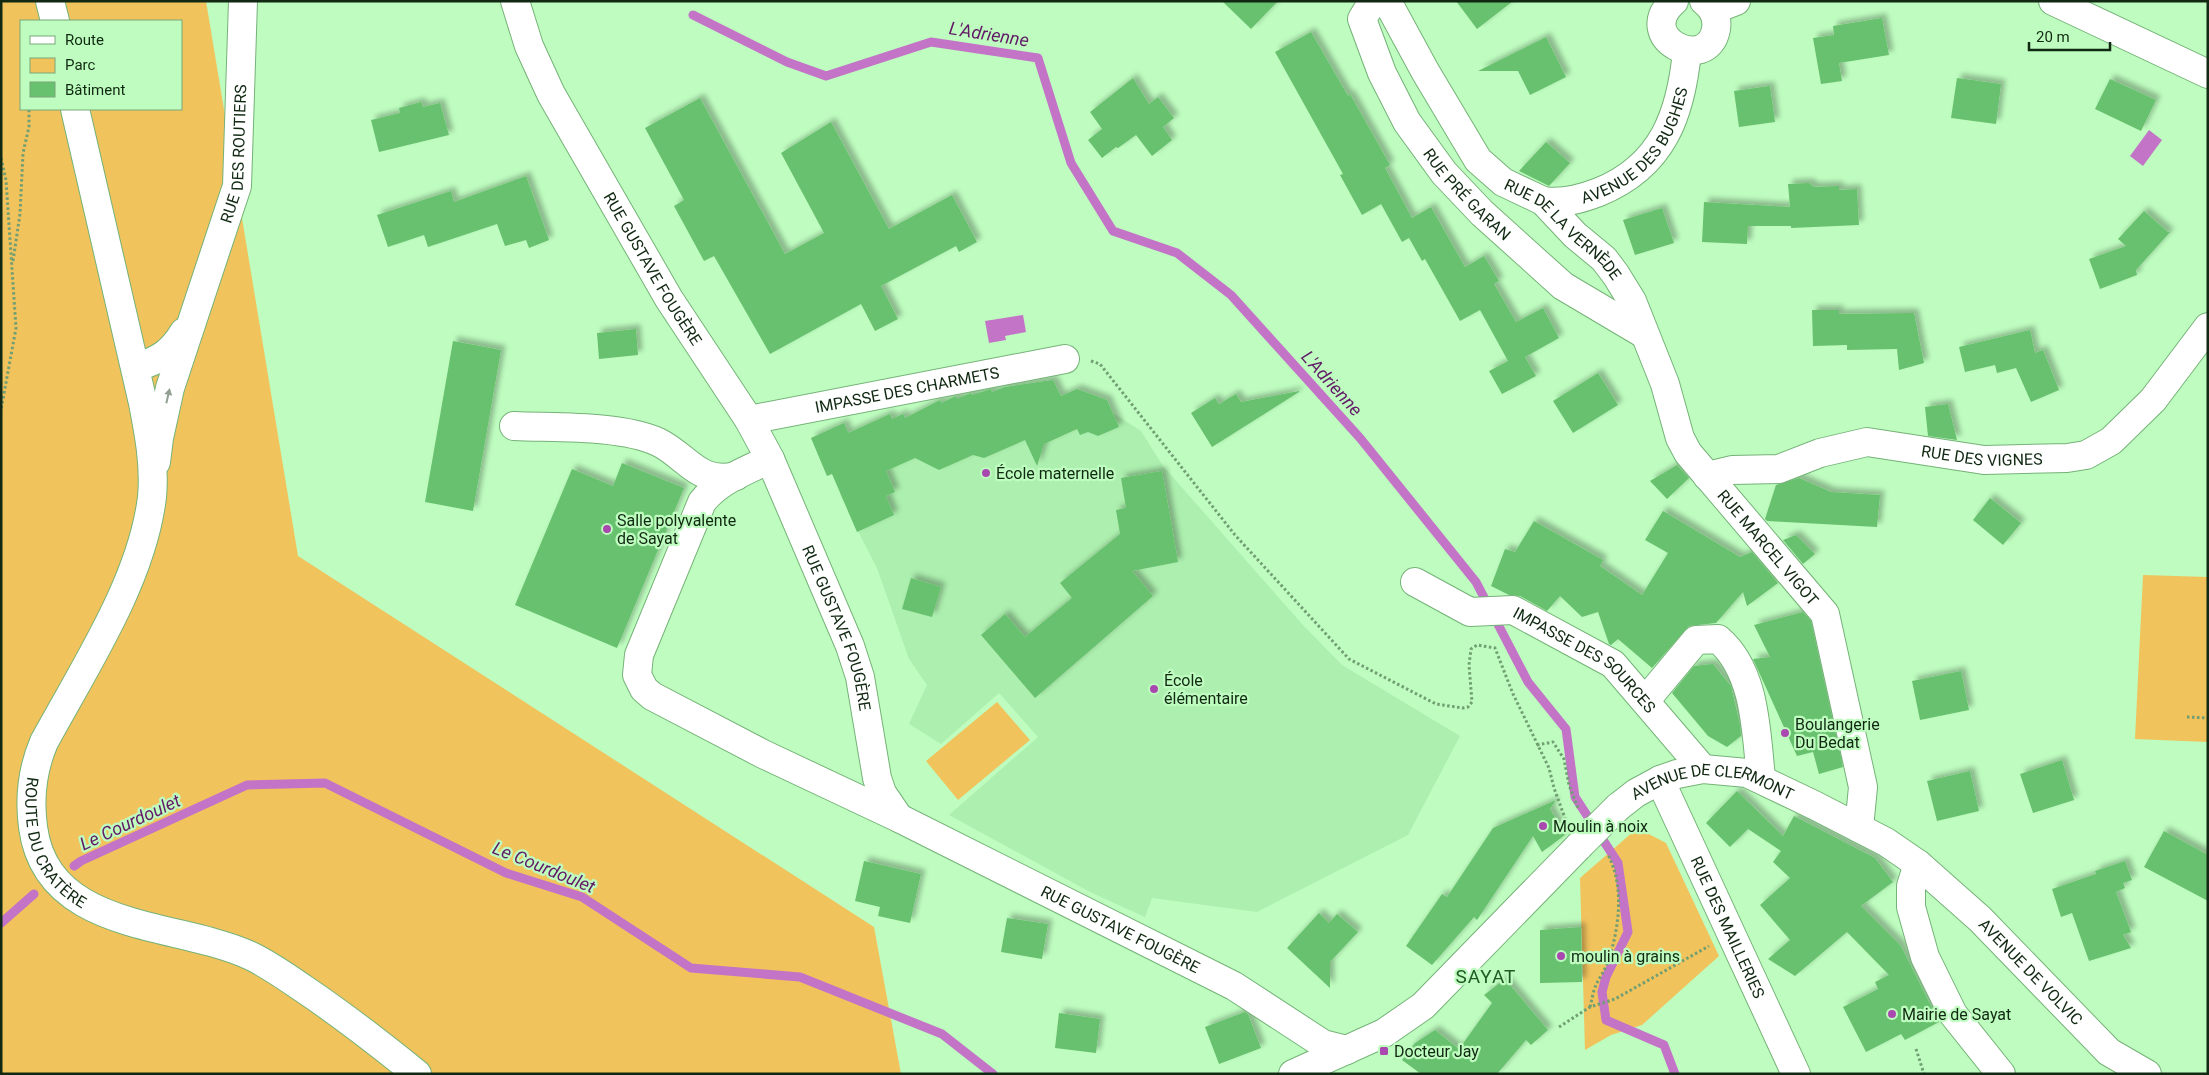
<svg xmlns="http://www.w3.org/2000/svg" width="2209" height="1075" font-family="Roboto,sans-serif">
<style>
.built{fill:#acefae}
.green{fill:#f1c35d;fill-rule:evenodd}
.water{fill:#c374c7}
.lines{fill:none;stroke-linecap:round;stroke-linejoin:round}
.stream{stroke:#c374c7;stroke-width:9}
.building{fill:#68c16e;filter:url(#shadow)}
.minor-casing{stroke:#75b278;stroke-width:30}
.major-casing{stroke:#75b278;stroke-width:30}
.path{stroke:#719e72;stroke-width:3;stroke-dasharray:2.5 2.5;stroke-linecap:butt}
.minor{stroke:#fff;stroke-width:28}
.major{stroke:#fff;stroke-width:28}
.minor-bridge-casing{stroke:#75b278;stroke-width:30;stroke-linecap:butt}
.minor-bridge{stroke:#fff;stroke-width:28}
.oneway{fill:#949f94}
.poi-dot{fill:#a948af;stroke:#befdbf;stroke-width:2}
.labels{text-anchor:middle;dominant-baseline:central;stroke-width:4.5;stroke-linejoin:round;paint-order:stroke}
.street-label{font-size:16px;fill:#112912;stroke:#befdbf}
.poi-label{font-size:16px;fill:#112912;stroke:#befdbf;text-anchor:start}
.water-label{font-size:18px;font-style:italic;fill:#621a67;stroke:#befdbf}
.quarter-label{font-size:19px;letter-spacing:1px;fill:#205b26;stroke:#befdbf}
</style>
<defs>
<filter id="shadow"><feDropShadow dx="4.5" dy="-4.5" stdDeviation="2.5" flood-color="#0004"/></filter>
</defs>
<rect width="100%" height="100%" fill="#befdbf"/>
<polygon class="built" points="1053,380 1061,396 1077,389 1107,400 1113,413 1141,431 1163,466 1302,624 1342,665 1460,736 1408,835 1257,912 1152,898 1145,917 1090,892 949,815 1038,737 999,693 941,744 909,724 927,685 909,659 877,568 848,512 857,508 853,499 844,503 840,494 849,490 840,470 827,476 811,438 844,423 849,433 890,414 892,419 903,414 906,419 940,400 942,403 971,393 972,395 991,389 992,392 1002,388 1003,391 1015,385"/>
<g class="green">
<path d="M1,1H206L298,556L874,927L901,1074H1ZM21,21H181V109H21Z"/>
<polygon points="2143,575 2208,577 2208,742 2135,739"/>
<polygon points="997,702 1030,740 958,800 926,761"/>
<polygon points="1634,831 1645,832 1666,843 1719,956 1642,1025 1611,1035 1585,1050 1580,878"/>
</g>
<g class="water">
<polygon points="2149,130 2162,140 2143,166 2130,156"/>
<polygon points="1023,315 1026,332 1005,336 1006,340 989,343 985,321"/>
</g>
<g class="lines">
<g class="stream">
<polyline points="693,15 787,62 826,76 931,42 1038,58 1071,163 1113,231 1177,253 1231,295 1360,438 1476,582 1528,682 1566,729 1575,797 1618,863 1628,932 1606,977 1602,992 1606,1020 1664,1045 1675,1074"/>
<polyline points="74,866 81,861 247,785 325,783 506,873 582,897 691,968 800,977 942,1034 993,1074"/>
<polyline points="1,923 34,894"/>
</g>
</g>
<g class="building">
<polygon points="1222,1 1278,1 1251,29"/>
<polygon points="1456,1 1513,1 1477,29"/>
<polygon points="1882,18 1889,55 1839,63 1842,81 1821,84 1813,38 1834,35 1833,26"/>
<polygon points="1311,32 1348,96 1350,94 1390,165 1385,168 1412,218 1431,207 1465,267 1484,256 1499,281 1494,284 1516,322 1543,308 1559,338 1525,357 1536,376 1502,394 1489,371 1508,361 1480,310 1460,321 1425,259 1422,261 1409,238 1402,242 1381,204 1362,215 1340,175 1343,174 1275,52"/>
<polygon points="1546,37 1566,77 1530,95 1518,71 1478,71"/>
<polygon points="1133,78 1149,104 1158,97 1174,118 1163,127 1172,140 1152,156 1136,135 1118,148 1116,147 1102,158 1088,140 1102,129 1090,112"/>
<polygon points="1957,78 2001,84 1996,124 1951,118"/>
<polygon points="2110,79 2156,100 2141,131 2095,109"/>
<polygon points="1770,86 1775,122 1739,127 1734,91"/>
<polygon points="700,98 785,254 824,233 781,153 831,122 889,229 952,195 977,242 959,252 956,246 881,286 898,319 875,331 861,304 770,354 714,256 704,261 674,206 684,200 645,128"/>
<polygon points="421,102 423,107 440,103 449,135 379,152 371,120 400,113 399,108"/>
<polygon points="1546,142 1570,163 1549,186 1519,171"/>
<polygon points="526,176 549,240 529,248 526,240 505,246 497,224 428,247 424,235 388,247 377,215 451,191 454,202"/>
<polygon points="1809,183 1814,187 1839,186 1839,190 1857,189 1859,225 1791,228 1791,226 1748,226 1747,244 1702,242 1704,202 1790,207 1788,184"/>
<polygon points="1662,208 1674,243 1635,255 1623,220"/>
<polygon points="2144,211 2168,232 2171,231 2136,270 2137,275 2100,289 2089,259 2126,246 2118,239"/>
<polygon points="1812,310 1839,310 1839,314 1914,313 1924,363 1899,370 1897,349 1847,350 1847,345 1813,346"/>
<polygon points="636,329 638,355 599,359 597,333"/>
<polygon points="2030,330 2035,353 2043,350 2059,390 2031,402 2016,368 1997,373 1995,365 1965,372 1959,347"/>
<polygon points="453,341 501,350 473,511 425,502"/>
<polygon points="1598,373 1618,405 1573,433 1553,401"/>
<polygon points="1053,380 1061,396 1077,389 1107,400 1119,427 1098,436 1088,432 1080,435 1077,429 1044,444 1037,466 1025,440 984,458 973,455 939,470 915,458 886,471 895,492 886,496 894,515 857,532 832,474 827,476 811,438 844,423 848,433 890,414 892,419 903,414 905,418 940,400 941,403 956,396 957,399 971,393 972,395 991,389 992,392 1005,387"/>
<polygon points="1299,391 1299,392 1212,447 1191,413 1215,398 1219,404 1236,394 1241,402"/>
<polygon points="1948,404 1957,440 1928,436 1925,407"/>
<polygon points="622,463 684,488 617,648 515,605 572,469 613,486"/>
<polygon points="1677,465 1689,478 1667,499 1650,481"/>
<polygon points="1162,471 1178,562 1132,571 1153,596 1035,698 981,635 1005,614 1025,637 1072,598 1060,583 1120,534 1116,510 1126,508 1121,478"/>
<polygon points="1799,478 1831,492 1880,495 1877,527 1767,521 1765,519 1776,485"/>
<polygon points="1990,498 2021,523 2003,545 1973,520"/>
<polygon points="1663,511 1740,557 1752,552 1778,583 1747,606 1743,592 1716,623 1689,626 1652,668 1618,639 1611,645 1609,644 1598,612 1582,617 1560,596 1547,611 1520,596 1509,595 1491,586 1505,549 1515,552 1534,521 1603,560 1600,566 1642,595 1668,553 1645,540"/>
<polygon points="1796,535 1815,554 1803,564 1783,540"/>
<polygon points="911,578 941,587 932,617 902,609"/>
<polygon points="1803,612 1811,621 1843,767 1819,774 1813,752 1797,756 1753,659 1770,657 1754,625"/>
<polygon points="1713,664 1731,686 1740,725 1741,736 1727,747 1708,736 1672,693 1694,666"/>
<polygon points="1961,671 1969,710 1920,720 1912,681"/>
<polygon points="2062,760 2074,800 2033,813 2020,774"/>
<polygon points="1970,771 1979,811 1937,821 1927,781"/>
<polygon points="1737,791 1783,836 1794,816 1875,858 1893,882 1861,906 1901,946 1939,1022 1905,1040 1901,1034 1866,1052 1843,1007 1878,989 1875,982 1889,975 1847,932 1795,976 1768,959 1790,940 1760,905 1790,878 1773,862 1781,851 1748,829 1730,847 1706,823"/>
<polygon points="1556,800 1550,809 1565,835 1542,852 1533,836 1477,920 1474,917 1432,965 1406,946 1442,894 1447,897 1493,828"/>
<polygon points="2164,831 2208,855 2208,901 2144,867"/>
<polygon points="864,861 921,874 910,923 878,916 880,907 855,901"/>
<polygon points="2125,861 2132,880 2123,883 2125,888 2116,892 2131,932 2123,935 2131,948 2089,961 2072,913 2061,917 2052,889 2096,874 2095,871"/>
<polygon points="1319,913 1329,923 1337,914 1358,932 1330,962 1330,988 1287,948"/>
<polygon points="1007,918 1048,924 1042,959 1001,952"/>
<polygon points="1581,927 1582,982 1540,983 1540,930"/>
<polygon points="1505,979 1548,1030 1531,1045 1526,1040 1497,1074 1421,1074 1402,1060 1415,1043 1435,1030 1459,1049 1492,1003 1484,995"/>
<polygon points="1245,1012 1248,1014 1261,1048 1219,1064 1205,1027"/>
<polygon points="1059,1013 1100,1019 1096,1053 1055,1048"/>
</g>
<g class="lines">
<g class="minor-casing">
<g id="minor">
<path id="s1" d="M515,1L529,46L551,94L669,299L749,420L770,459L850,646L860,677L877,778L882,793L899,818L1234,986L1323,1044L1347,1050"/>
<path id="s2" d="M1373,1L1362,19L1382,73L1407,122L1444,173L1482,213L1563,286L1644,334"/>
<path id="s3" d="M1387,1L1425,71L1478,160L1503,182L1543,201L1575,235L1604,259L1616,275L1632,301L1665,384L1680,438L1688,453L1825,614L1863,787L1859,828"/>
<path d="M1674,1C1632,38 1708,75 1716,29C1718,17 1713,8 1704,1"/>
<polyline points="2053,1 2208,74"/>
<polyline points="1713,10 1736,1"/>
<path id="s4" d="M1543,201C1563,204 1581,199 1599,192C1663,166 1681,114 1687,51"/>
<path d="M136,367C159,361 172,352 184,332"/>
<path id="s5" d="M749,420L1065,359"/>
<path d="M514,426C556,428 620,425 658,442C687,456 698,485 736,476"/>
<path d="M770,459C746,471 719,480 702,502L639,655L637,675L644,689L652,696L763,754L899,818"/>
<path id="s6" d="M156,462L159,438L170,388L237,186L243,1"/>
<path id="s7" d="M1707,476L1732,470L1779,469L1820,453L1867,442L1984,460L2067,458L2086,455L2111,441L2153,400L2208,327"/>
<path id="s8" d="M1415,582L1470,612L1513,610L1613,664L1703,769"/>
<path d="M1646,700L1696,640L1718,639C1756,671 1756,732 1761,778"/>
<path id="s9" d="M1660,780L1796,1074"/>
<path id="s10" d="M1618,807L1636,793L1660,780L1677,774L1703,769L1747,773L1814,805L1886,842L1918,864L1980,919L2109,1052L2147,1074"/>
<polyline points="1918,864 1911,886 1911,907 1925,957 1953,1014 2001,1074"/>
<polyline points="1293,1074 1384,1033 1423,1006 1579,846"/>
</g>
</g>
<g class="major-casing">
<g id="major">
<polyline points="50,1 55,21"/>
<path id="s11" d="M75,109L143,403C149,434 155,466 152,497C142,581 84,668 44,742C32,770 29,797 33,827C47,934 179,921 253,957C271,966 288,978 304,989C344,1016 380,1044 417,1074"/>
</g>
</g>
<g class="path">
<polyline points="1,158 6,180 16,328 1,410"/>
<polyline points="13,261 20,214 23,153 29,127 29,109"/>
<polyline points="1091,361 1100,364 1235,535 1349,659 1436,704 1463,708 1468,707 1472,702 1469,665 1471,649 1477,645 1495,648 1513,694 1549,768 1554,788 1566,821"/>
<polyline points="2187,717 2208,718"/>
<polyline points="1537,745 1553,742 1564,759 1569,785 1578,808"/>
<path d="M1590,1007C1592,1000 1593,991 1596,985C1599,978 1604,972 1607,964C1619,932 1625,886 1608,855"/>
<polyline points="1559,1027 1590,1007 1615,999 1709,946"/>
<polyline points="1916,1049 1924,1074"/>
</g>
<use href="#minor" class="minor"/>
<use href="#major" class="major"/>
<g class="minor-bridge-casing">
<polyline id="minor-bridge" points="1579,846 1618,807"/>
</g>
<use href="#minor-bridge" class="minor-bridge"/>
</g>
<defs><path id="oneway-solid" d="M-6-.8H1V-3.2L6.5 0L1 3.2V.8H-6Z" transform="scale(1.25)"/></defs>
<use class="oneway" href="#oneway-solid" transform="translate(168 396) rotate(-77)"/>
<g class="poi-dot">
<circle cx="986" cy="473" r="5"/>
<circle cx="607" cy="529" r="5"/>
<circle cx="1154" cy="689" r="5"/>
<circle cx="1785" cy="733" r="5"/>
<circle cx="1543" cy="826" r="5"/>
<circle cx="1561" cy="956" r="5"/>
<circle cx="1892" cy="1014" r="5"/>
<rect x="1379" y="1046" width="10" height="10" rx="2.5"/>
</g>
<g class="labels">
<g class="street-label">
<text stroke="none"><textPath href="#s4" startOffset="118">AVENUE DES BUGHES</textPath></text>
<text stroke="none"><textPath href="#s6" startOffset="320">RUE DES ROUTIERS</textPath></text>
<text stroke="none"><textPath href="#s2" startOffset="228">RUE PRÉ GARAN</textPath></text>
<text stroke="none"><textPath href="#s3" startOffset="294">RUE DE LA VERNÈDE</textPath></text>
<text stroke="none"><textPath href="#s1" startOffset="302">RUE GUSTAVE FOUGÈRE</textPath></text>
<text stroke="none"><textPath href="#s5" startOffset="161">IMPASSE DES CHARMETS</textPath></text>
<text stroke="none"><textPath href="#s7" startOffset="281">RUE DES VIGNES</textPath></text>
<text stroke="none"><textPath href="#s3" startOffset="682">RUE MARCEL VIGOT</textPath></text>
<text stroke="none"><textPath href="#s1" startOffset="708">RUE GUSTAVE FOUGÈRE</textPath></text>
<text stroke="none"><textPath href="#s8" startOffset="194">IMPASSE DES SOURCES</textPath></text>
<text stroke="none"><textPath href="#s10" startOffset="104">AVENUE DE CLERMONT</textPath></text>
<text stroke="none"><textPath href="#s11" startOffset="776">ROUTE DU CRATÈRE</textPath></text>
<text stroke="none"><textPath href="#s9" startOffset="162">RUE DES MAILLERIES</textPath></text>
<text stroke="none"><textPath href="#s1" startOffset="1158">RUE GUSTAVE FOUGÈRE</textPath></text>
<text stroke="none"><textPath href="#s10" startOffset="489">AVENUE DE VOLVIC</textPath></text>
</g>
<g class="poi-label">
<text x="996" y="473">École maternelle</text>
<text x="617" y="520">Salle polyvalente<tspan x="617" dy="18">de Sayat</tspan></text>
<text x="1164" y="680">École<tspan x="1164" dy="18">élémentaire</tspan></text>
<text x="1795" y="724">Boulangerie<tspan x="1795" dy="18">Du Bedat</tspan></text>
<text x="1553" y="826">Moulin à noix</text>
<text x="1571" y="956">moulin à grains</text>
<text x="1902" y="1014">Mairie de Sayat</text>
<text x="1394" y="1051">Docteur Jay</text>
</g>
<g class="water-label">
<text transform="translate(989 34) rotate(9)">L'Adrienne</text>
<text transform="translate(1332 383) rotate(48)">L'Adrienne</text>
<text transform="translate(130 822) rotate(-25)">Le Courdoulet</text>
<text transform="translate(544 867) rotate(22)">Le Courdoulet</text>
</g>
<g class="quarter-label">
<text x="1486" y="976">SAYAT</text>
</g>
</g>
<rect width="2209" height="1075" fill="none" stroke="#112912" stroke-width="5"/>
<rect x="20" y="20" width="162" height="90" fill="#befdbf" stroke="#79a87a"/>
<rect x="30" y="36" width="25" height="8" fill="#ffffff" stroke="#79a87a"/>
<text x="65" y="45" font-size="15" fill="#112912">Route</text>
<rect x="30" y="58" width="25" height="15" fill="#f1c35d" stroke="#79a87a"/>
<text x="65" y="70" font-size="15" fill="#112912">Parc</text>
<rect x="30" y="82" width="25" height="15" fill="#68c16e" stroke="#79a87a"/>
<text x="65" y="95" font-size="15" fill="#112912">Bâtiment</text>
<path d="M2029 42v8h81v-8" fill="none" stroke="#112912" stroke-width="2.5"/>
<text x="2036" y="42" font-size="15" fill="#112912" stroke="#befdbf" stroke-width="4" paint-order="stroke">20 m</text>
</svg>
